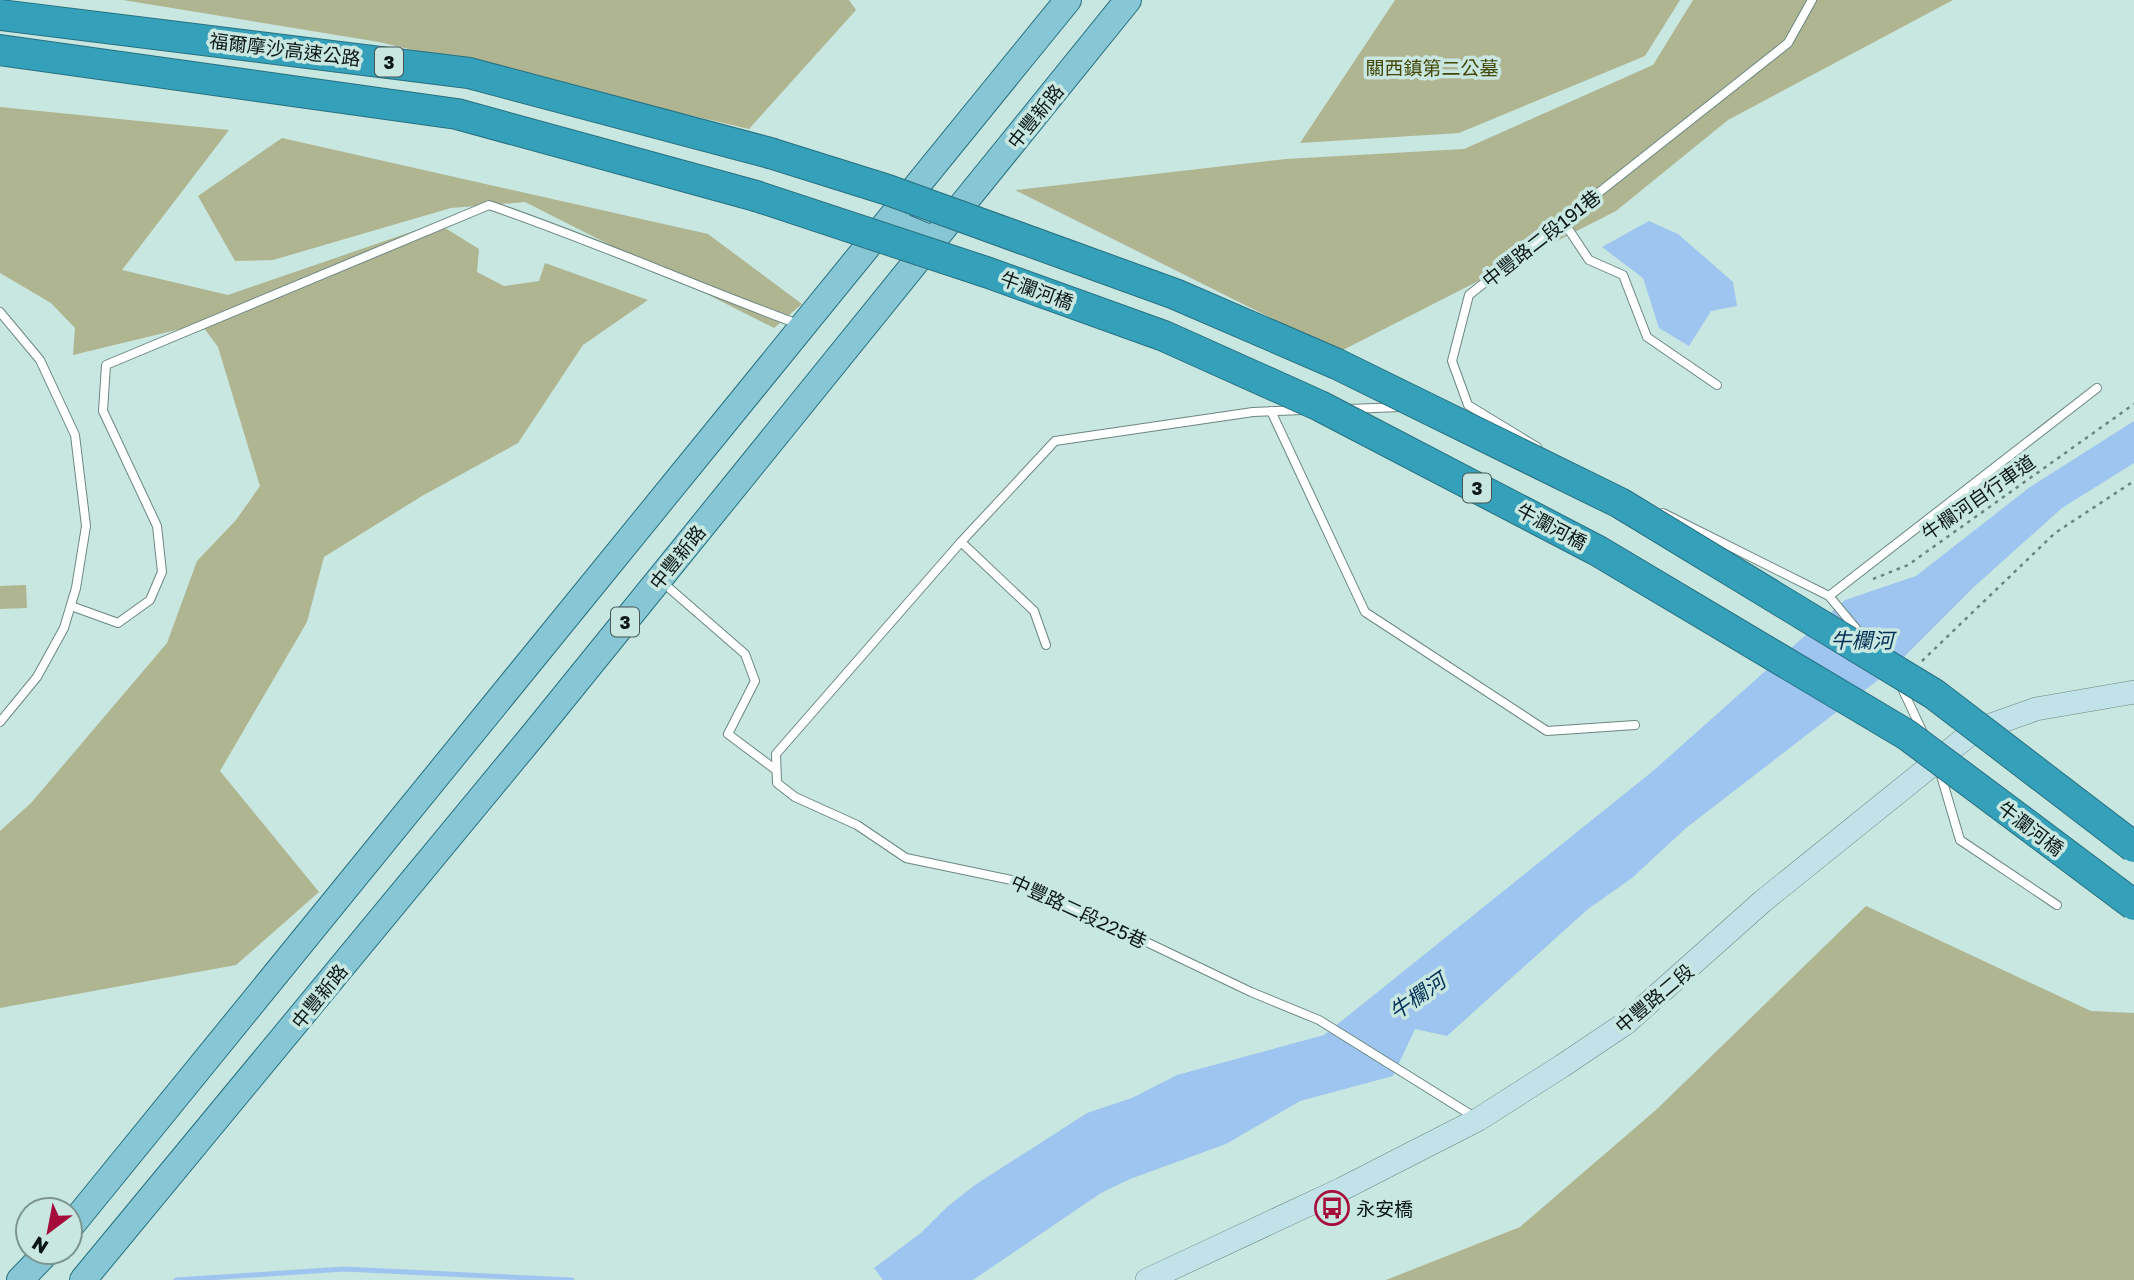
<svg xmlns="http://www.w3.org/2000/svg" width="2134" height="1280" font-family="'Golos Text','Noto Sans TC',sans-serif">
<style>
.green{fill:#b0b591}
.water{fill:#9dc5ef}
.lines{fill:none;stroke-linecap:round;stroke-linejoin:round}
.stream{stroke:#9dc5ef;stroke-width:5}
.lane-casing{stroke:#6b8782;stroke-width:10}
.secondary-casing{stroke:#6b8782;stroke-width:24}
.primary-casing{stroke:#277080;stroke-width:28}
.highway-casing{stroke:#277080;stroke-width:32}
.path{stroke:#6d837e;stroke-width:2.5;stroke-dasharray:3.5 5;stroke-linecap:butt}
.lane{stroke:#fff;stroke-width:8}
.secondary{stroke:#c2e2ea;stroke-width:23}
.primary{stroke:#86c6d5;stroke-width:26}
.highway{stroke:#35a0b9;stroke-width:30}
.highway-bridge-casing{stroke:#277080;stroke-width:32;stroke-linecap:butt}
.highway-bridge{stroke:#35a0b9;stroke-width:30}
.labels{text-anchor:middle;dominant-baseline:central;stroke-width:7;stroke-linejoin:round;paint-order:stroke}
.shield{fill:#c8e7e0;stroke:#445552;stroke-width:2}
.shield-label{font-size:18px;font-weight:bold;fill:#0c1715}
.street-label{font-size:19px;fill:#0c1715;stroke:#c8e7e0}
.park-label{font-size:19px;fill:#424705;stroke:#c8e7e0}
.poi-label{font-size:19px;fill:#0c1715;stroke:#c8e7e0;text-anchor:start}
.water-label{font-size:21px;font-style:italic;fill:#012e54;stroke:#c8e7e0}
</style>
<rect width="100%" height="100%" fill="#c8e7e0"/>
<g class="green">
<polygon points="123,0 849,0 856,10 749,129 379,42"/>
<polygon points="1395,0 1680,0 1645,56 1459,133 1300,143"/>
<polygon points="1693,0 1953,0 1728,120 1616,211 1339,352 1015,190 1286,159 1464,149 1653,65"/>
<polygon points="0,107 229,130 122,270 228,295 437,223 479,249 477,272 504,286 539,281 545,263 648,300 583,345 518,443 422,496 324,557 307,622 220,771 319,892 236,965 0,1008 0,831 31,803 167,643 197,561 236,520 260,486 218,347 201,324 73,355 75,328 51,303 0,273"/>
<polygon points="282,138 708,234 802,304 774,328 525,202 451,208 273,260 235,261 198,196"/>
<polygon points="26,585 27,608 0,609 0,586"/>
<polygon points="1866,906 2091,1011 2134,1013 2134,1280 1386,1280 1520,1227 1657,1109"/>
</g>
<g class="water">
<polygon points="1649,221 1678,234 1733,282 1737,306 1711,311 1689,346 1659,328 1643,278 1602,247"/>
<polygon points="2134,421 2134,463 2062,508 1975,586 1891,670 1686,828 1632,878 1588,909 1447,1036 1415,1029 1393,1076 1300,1101 1226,1144 1130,1179 1101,1193 973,1280 883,1280 874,1268 922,1232 947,1207 975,1185 1087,1113 1132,1098 1177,1075 1324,1035 1653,771 1845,600 1916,576 2030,487"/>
</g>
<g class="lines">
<polyline class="stream" points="176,1280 344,1269 572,1280"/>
<g class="lane-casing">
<g id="lane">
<polyline points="1563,221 1589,260 1623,275 1647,337 1717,385"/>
<polyline points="0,312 40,360 75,435 86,526 76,588 64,628 37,677 0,722"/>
<polyline points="1348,409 1401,407"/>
<polyline points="1271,411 1365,612 1547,731 1635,725"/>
<polyline points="1537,447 1468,405 1452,361 1469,295 1788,43 1812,0"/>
<polyline points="1663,513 1829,596 1863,637"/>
<polyline points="961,542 776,754 777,783 795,797 857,825 906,858 1021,882 1251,992 1319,1020 1476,1118"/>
<polyline points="661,581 745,654 755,681 728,734 776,770"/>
<polyline points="1829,596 2097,388"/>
<path d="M71,606L118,623L150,600L162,572L157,526L103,411L106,365L489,205C594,241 695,286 798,324"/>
<polyline points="1046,645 1034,611 961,542 1055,441 1253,412 1303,410"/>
<polyline points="1901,686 1924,735"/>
<polyline points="1940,772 1960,840 2057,905"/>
</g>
</g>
<g class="secondary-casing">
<polyline id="secondary" points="1147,1280 1342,1189 1479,1119 1562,1066 1626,1023 1763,901 1974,731 2036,709 2134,692"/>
</g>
<g class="primary-casing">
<g id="primary">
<polyline points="891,222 934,240"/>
<polyline points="70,1227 1068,0"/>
<polyline points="20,1280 47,1252"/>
<polyline points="83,1280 534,734 1128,0"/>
</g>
</g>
<g class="highway-casing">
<g id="highway">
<polyline points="0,15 469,73 770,153"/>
<polyline points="0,50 457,114 756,196"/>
</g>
</g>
<g class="path">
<polyline points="1873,579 1908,565 2134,404"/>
<polyline points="1922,661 2055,533 2134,481"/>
</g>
<use href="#lane" class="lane"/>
<use href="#secondary" class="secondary"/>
<use href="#primary" class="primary"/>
<use href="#highway" class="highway"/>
<g class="highway-bridge-casing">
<g id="highway-bridge">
<polyline points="770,153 888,190 1175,294 1337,364 1620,503 1934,694 2134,847"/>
<polyline points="756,196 989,273 1164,336 1320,406 1598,551 1907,735 2134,905"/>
</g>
</g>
<use href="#highway-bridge" class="highway-bridge"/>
</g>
<defs>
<g id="bus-ring" transform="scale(1.75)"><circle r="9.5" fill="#c8e7e0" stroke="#a50c3c" stroke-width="1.5"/><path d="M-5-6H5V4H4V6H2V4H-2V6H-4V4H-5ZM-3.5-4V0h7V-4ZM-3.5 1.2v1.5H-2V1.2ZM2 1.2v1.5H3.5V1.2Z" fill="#a50c3c"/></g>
</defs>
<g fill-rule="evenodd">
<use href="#bus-ring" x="1332" y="1208"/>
</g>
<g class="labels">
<g class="shield">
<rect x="375" y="47.5" width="28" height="29" rx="5"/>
<rect x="1463" y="473.5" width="28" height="29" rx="5"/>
<rect x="611" y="607.5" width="28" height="29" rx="5"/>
</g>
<g class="shield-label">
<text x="389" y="62">3</text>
<text x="1477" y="488">3</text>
<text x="625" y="622">3</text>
</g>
<g class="street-label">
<text transform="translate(285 49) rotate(7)">福爾摩沙高速公路</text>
<text transform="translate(1035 116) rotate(-51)">中豐新路</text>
<text transform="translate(1541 238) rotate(-38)">中豐路二段191巷</text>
<text transform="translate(1037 290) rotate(20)">牛瀾河橋</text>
<text transform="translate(1978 497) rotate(-35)">牛欄河自行車道</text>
<text transform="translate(1552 526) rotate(28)">牛瀾河橋</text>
<text transform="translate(677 557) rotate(-51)">中豐新路</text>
<text transform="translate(2031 828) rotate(37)">牛瀾河橋</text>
<text transform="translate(1079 911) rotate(25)">中豐路二段225巷</text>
<text transform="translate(319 996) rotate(-51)">中豐新路</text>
<text transform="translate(1654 998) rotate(-40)">中豐路二段</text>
</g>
<g class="park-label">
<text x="1432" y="67">關西鎮第二公墓</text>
</g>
<g class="poi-label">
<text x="1356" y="1208">永安橋</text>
</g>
<g class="water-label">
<text x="1862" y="640">牛欄河</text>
<text transform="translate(1417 996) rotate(-35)">牛欄河</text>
</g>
</g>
<g transform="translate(49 1231) rotate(212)"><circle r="33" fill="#c8e7e0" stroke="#7d948f" stroke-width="2"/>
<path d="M0-5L12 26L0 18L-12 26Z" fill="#a50c3c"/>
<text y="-10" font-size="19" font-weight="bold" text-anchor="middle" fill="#0c1715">N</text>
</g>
</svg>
